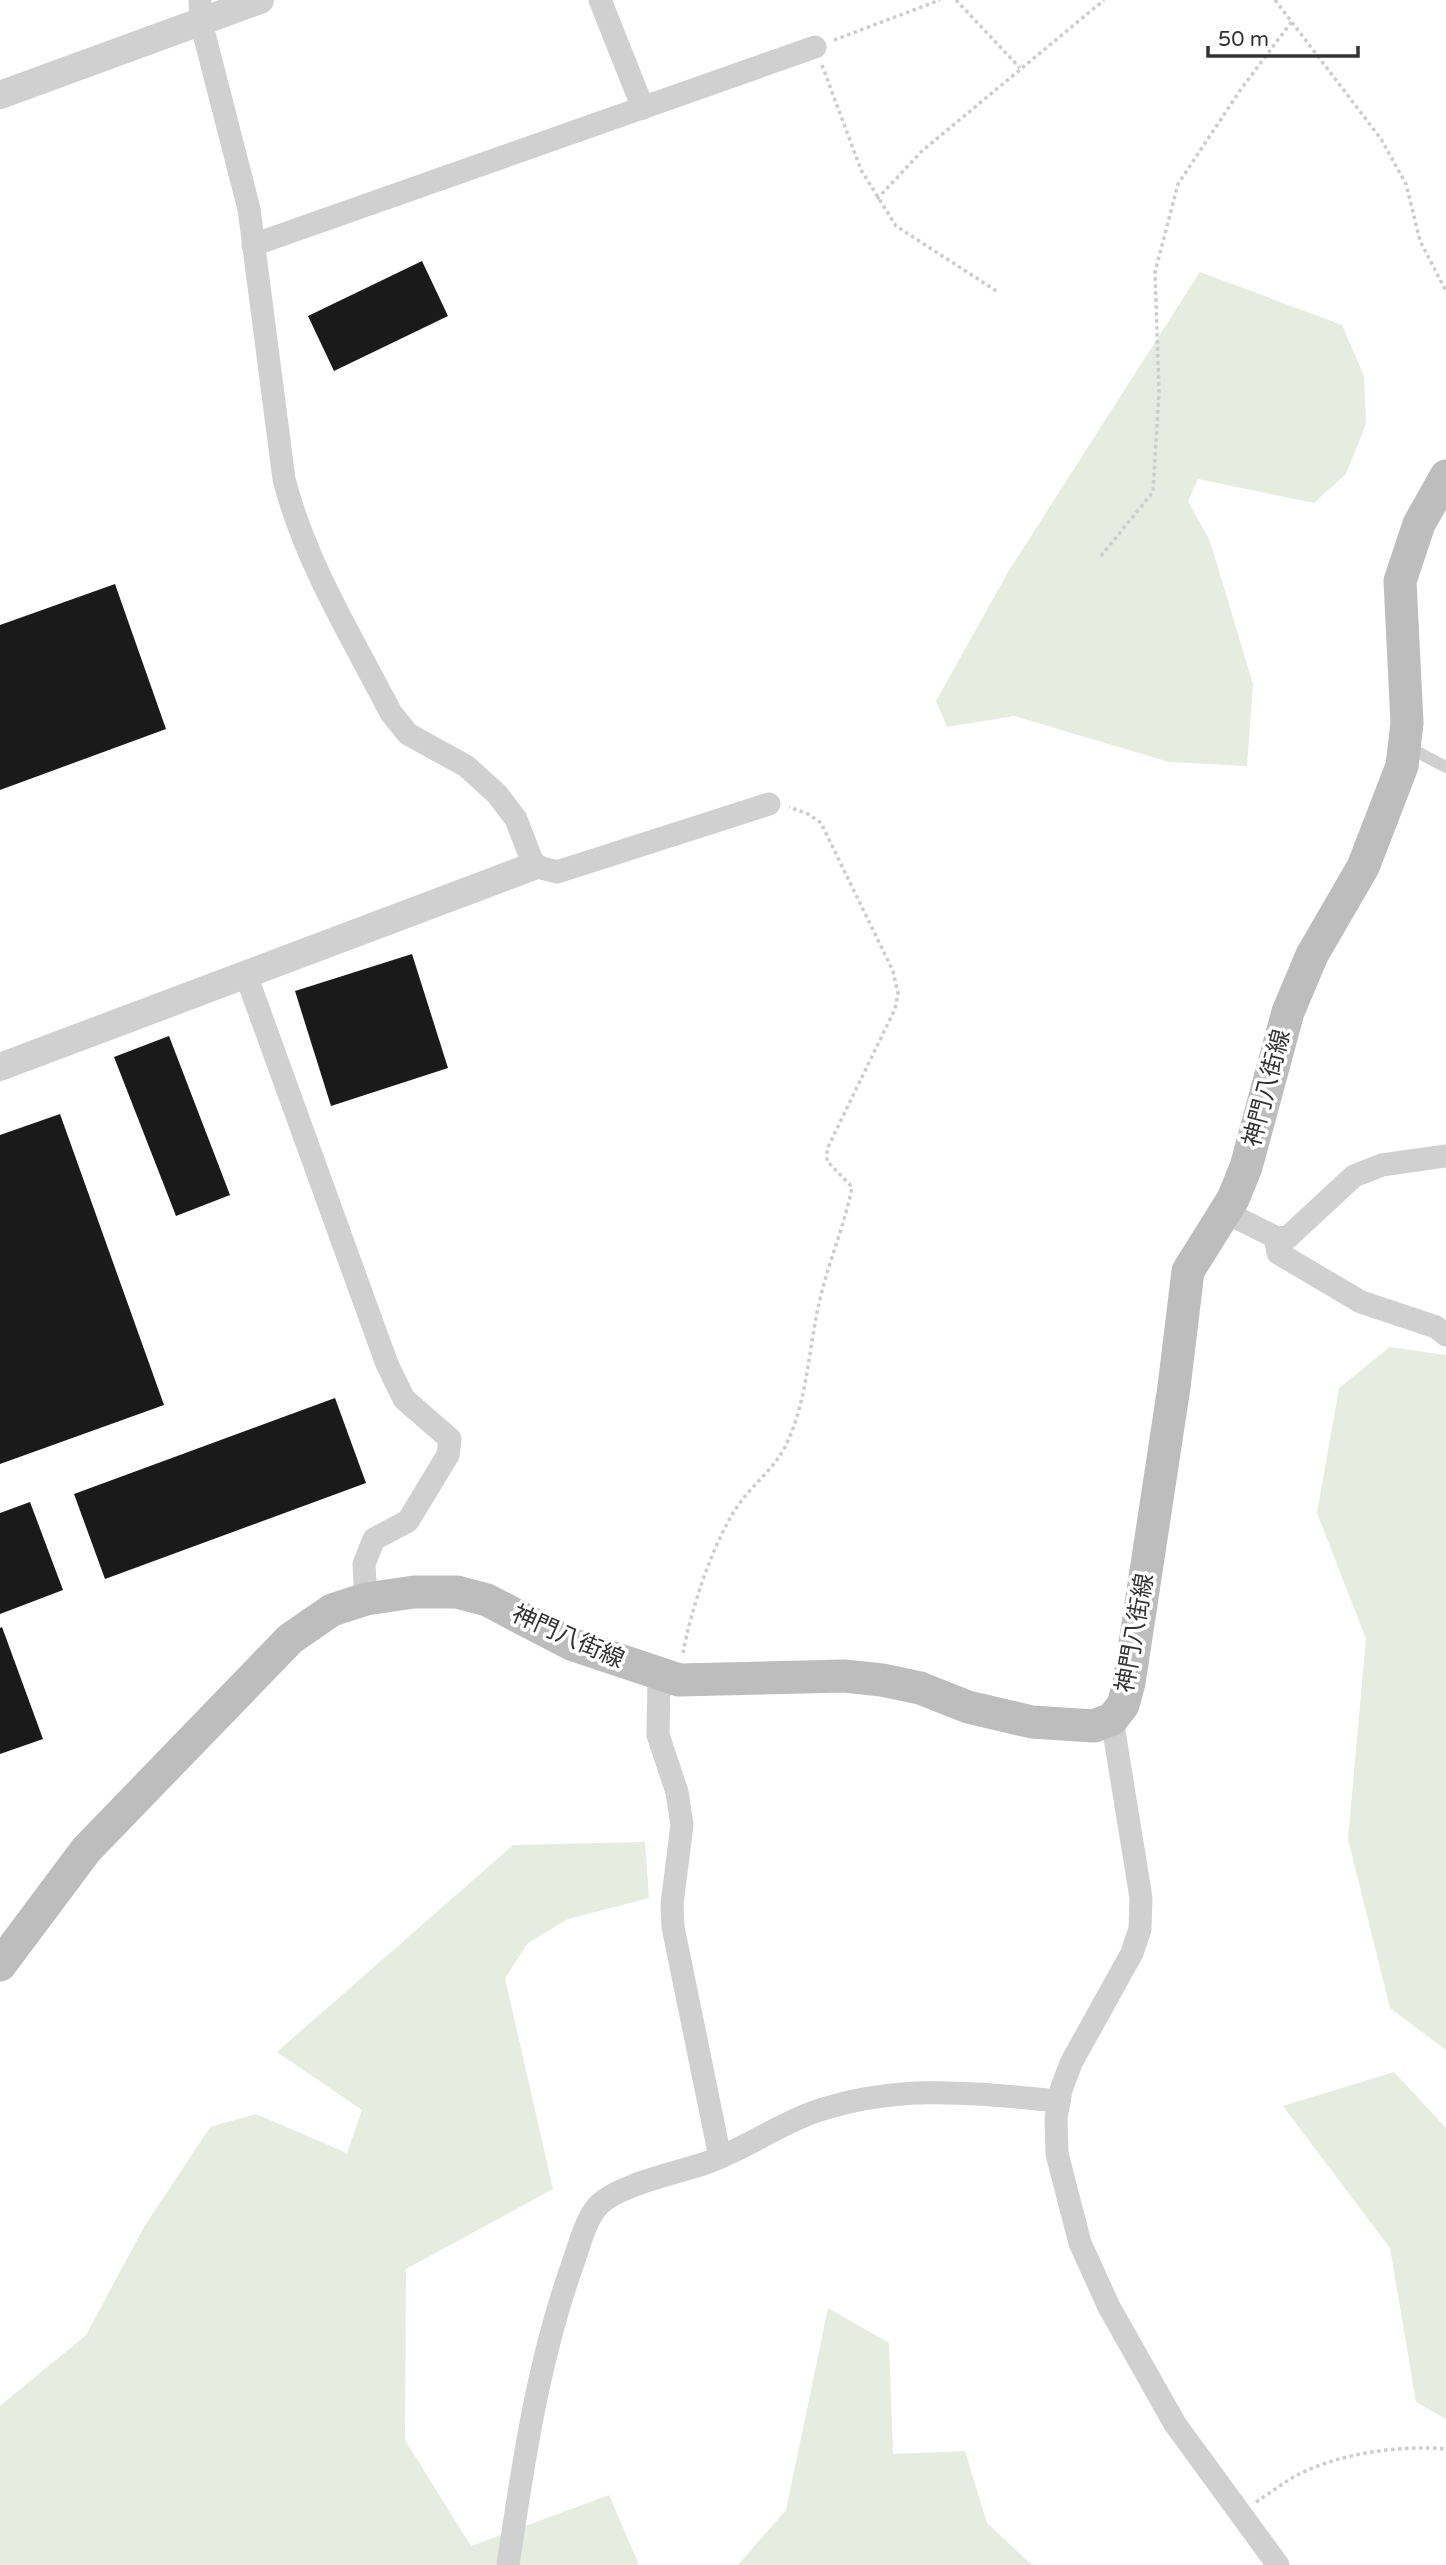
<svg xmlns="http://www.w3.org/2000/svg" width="1446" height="2565" font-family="'Varela Round','Noto Sans JP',sans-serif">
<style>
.green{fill:#e6ecdf}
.building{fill:#1a1a1a}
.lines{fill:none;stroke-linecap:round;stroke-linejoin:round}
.path{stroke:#cdcdcd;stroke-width:3.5;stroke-dasharray:3.5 3.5;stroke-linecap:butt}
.service{stroke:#d0d0d0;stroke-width:12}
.minor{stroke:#d0d0d0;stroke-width:23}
.tertiary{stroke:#d0d0d0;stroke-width:28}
.secondary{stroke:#bdbdbd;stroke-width:33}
.labels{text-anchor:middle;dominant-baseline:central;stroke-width:7;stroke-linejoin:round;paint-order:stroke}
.street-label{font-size:24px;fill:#333;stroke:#fff}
</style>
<rect width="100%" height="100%" fill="#fff"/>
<g class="green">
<polygon points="1200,272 1342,325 1364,376 1366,424 1346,474 1314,503 1198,479 1188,501 1210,541 1253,684 1247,766 1169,762 1014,716 947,727 936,701 1008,572"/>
<polygon points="1390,1347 1446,1355 1446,2050 1390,2008 1348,1839 1366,1639 1317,1513 1339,1388"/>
<polygon points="645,1842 649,1898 568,1919 528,1943 505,1978 553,2189 406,2269 405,2440 471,2546 609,2495 639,2565 0,2565 0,2406 86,2335 144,2227 210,2127 256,2114 347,2153 362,2110 277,2052 513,1845"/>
<polygon points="1394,2072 1446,2128 1446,2419 1416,2402 1390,2248 1283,2106"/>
<polygon points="828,2308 889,2343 893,2454 965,2451 987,2523 1032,2565 738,2565 786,2510"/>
</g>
<g class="building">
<polygon points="422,261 448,316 334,371 308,316"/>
<polygon points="115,584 166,729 0,790 0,625"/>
<polygon points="412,954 448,1068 331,1106 295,991"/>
<polygon points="169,1036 230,1195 176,1216 114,1057"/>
<polygon points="60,1114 164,1405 0,1464 0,1135"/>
<polygon points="335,1398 366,1483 105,1579 74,1494"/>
<polygon points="30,1502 63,1590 0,1614 0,1513"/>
<polygon points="2,1627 43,1739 0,1754 0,1628"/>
</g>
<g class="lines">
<g class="path">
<polyline points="956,0 1020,68"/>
<polyline points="1275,0 1381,139 1406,184 1420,241 1446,291"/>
<polyline points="834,40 940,0"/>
<polyline points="822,65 861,170 896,226 998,292"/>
<polyline points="877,199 922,151 1104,0"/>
<polyline points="1101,556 1153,492 1159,392 1155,272 1178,184 1241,89 1293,20"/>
<path d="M683,1653C691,1609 715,1535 742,1500C756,1482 776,1466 786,1445C809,1397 808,1346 821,1295C830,1258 845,1224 852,1187L827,1161V1149L895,1009L898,993L893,971L821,823L808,814L789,807"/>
<path d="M1256,2502C1270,2493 1283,2483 1297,2475C1341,2453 1398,2445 1446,2449"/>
</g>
<polyline class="service" points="1408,747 1446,767"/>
<g class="minor">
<path d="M200,0L201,22L249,209L284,479C305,562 352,637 391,713L408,734L466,766L497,794L516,819L534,866L557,872L769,804"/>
<polyline points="600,0 643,108"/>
<polyline points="253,245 815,47"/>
<polyline points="246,975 387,1364 404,1399 450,1439 448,1455 408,1521 374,1539 364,1564 366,1599"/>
<polyline points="1227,1213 1275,1237 1287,1238 1354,1176 1382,1165 1446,1156"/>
<polyline points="1275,1237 1278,1253 1361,1302 1436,1327 1446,1335"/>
<polyline points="659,1675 658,1735 677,1792 682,1825 672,1904 673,1927 720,2157"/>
<polyline points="1112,1719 1141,1898 1140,1929 1132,1953 1071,2063 1061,2090 1056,2118 1057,2154 1080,2243 1109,2307 1175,2424 1278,2565"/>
<path d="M508,2565C523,2464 538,2362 572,2266C579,2247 584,2223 597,2207C614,2186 676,2173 703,2164C742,2151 775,2126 814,2112C898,2083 972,2093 1059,2101"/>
</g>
<g class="tertiary">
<polyline points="0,95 260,0"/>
<polyline points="0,1067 534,866"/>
</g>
<polyline class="secondary" points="0,1965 86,1850 290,1639 332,1610 366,1599 414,1592 457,1592 487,1600 571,1644 679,1680 844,1676 882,1680 920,1688 968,1707 1032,1722 1094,1726 1112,1719 1123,1705 1129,1683 1174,1387 1188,1271 1233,1199 1246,1167 1288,1012 1312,955 1363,867 1402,766 1407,723 1400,581 1419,524 1446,476"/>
</g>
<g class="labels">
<g class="street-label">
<text transform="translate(1267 1088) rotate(-75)">神門八街線</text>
<text transform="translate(1135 1633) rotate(-80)">神門八街線</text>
<text transform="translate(568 1637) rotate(24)">神門八街線</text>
</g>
</g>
<path d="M1208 46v10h150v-10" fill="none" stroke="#333333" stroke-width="3.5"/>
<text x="1218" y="46" font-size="21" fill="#333333" stroke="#ffffff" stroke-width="5" paint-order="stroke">50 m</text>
</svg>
